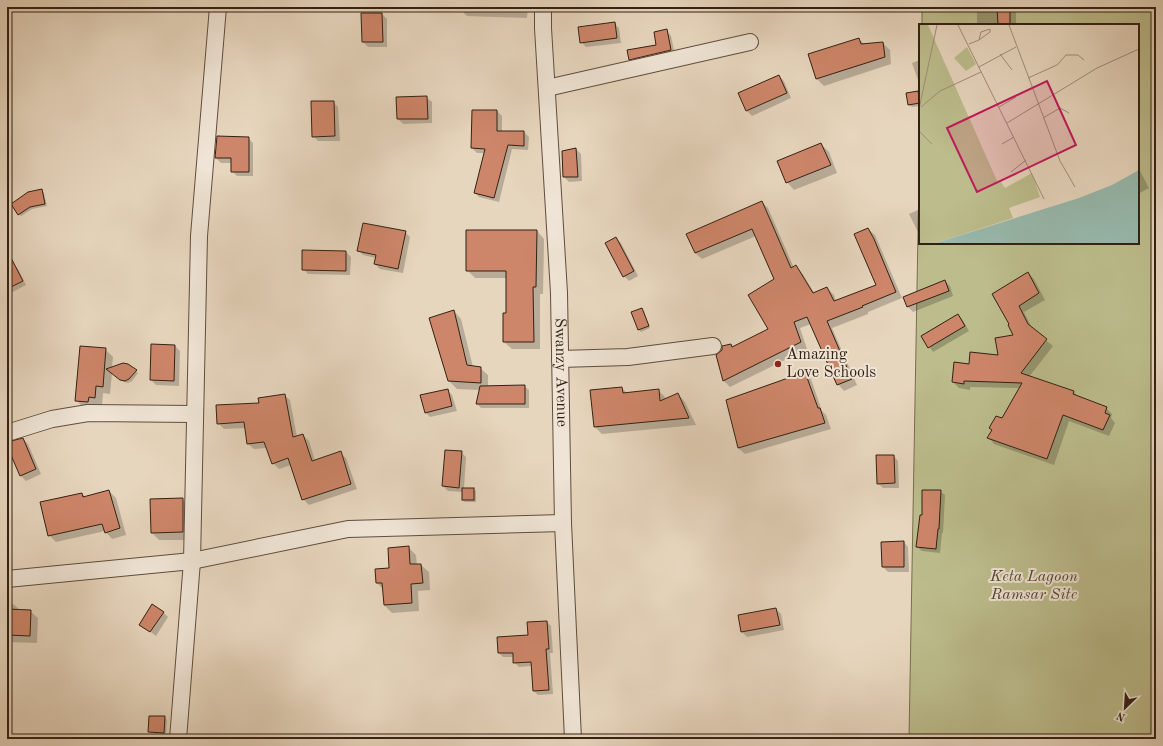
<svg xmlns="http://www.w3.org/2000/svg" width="1163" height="746" font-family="'Old Standard TT',serif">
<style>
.green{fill:#bcbc8c;stroke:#776e50}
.shadow{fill:#0003}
.building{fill:#ce866a;stroke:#322113}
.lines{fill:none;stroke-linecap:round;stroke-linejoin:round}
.minor-casing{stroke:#5f4e3e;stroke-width:18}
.minor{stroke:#efe4d5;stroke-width:16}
.poi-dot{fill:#8f2418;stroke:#efe4d5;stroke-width:1.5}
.labels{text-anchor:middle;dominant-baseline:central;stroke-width:4;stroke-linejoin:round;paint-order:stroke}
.poi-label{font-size:16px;fill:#322113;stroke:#efe4d5;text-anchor:start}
.street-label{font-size:16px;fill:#322113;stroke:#efe4d5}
.park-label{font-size:16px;font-style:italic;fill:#544831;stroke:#efe4d5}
.inset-road{fill:none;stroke:#9f8e7a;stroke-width:1}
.view{fill:#c2185b;fill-opacity:0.15;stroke:#c2185b;stroke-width:2}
.inset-edge{fill:none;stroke:#322113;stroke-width:2}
</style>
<rect width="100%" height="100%" fill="#e7d6be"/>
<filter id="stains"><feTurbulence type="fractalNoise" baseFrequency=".005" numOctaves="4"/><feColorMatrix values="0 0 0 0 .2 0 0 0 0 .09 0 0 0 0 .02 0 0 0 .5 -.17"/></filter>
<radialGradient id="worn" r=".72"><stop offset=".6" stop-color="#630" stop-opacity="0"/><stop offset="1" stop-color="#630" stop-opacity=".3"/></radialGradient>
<polygon class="green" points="922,7 1156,7 1156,739 909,739 920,120 920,243 1138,243 1138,25 922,25"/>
<g class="shadow">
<polygon points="462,7 528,7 527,18 467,16 462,11"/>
<rect x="977" y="7" width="39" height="18"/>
<polygon points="362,14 382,14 387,19 387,47 368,47 363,42"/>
<polygon points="614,23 619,28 621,43 586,47 581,42"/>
<polygon points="667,31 671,36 675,55 635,64 630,59 657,46"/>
<polygon points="859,39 865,45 883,43 890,50 891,64 824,86 817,79 809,55"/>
<polygon points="920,60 920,82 918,80 912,63"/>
<polygon points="779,76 784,81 791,98 752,116 747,111"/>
<polygon points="917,92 920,95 920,106 912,107 909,105 907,94"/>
<polygon points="427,98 432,102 432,123 403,124 398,119"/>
<polygon points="333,102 338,107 340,141 318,141 313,136"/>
<polygon points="473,111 497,111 502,116 502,132 524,132 529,137 528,150 512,149 499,202 479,197 475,193 485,153 477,153 472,148"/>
<polygon points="248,138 253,143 253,176 237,176 232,171 232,163 221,163 216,158"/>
<polygon points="821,144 829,152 837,173 794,190 787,182"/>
<polygon points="1156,147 1156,181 1152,148"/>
<polygon points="576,149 581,154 582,181 569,182 564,177"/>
<polygon points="1138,167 1149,188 1138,194"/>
<polygon points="42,190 44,193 47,206 32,209 21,216 18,214"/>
<polygon points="762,202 768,208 794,268 796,267 802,273 815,294 827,288 834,295 836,301 877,285 868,229 875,235 902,298 868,312 868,314 832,328 857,385 844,391 838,384 811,324 800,328 807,349 730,387 724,381 717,355 731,345 733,348 770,329 775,279 756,236 702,259 695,253 687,234"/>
<polygon points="920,209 920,236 909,214"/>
<polygon points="537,231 544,239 543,294 540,294 540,349 512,349 504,342 507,314 507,278 475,278 467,270"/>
<polygon points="405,232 410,237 403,273 380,269 375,264 376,258 363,255 358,250"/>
<polygon points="616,238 621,243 638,276 629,281 624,276"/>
<polygon points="346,252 351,257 350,275 308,274 303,269"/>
<polygon points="13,264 18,269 26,285 7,295 7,268"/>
<polygon points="1028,273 1034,279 1045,300 1024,312 1033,330 1053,346 1029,377 1074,392 1079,398 1106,408 1112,414 1111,418 1115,423 1109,436 1069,421 1054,465 994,444 988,437 1002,419 1020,388 970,387 970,390 959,388 953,382 969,365 999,356 1015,336 1009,325"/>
<polygon points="945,281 950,286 953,296 913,312 908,307 904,297"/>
<polygon points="641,309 644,311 650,328 641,332 638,329"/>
<polygon points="454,311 461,319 473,367 480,368 488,375 488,387 524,386 529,390 529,408 481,408 477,404 480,390 457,389 449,381"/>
<polygon points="958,315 962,319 969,331 933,352 922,336"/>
<polygon points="152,345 175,346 180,351 179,386 156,385 151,380"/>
<polygon points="105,349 113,357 112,368 127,364 138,373 132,381 128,383 124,382 112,373 110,394 103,393 102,405 96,404 95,409 84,408 76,400"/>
<polygon points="805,373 811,379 822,411 826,415 831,429 745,454 738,448"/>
<polygon points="622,388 627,393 658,390 665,397 666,400 678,394 685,402 696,425 602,434 595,427"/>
<polygon points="447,390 452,395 457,411 430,417 425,412"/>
<polygon points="284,395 290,400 297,437 303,435 309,441 315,461 340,453 346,458 357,489 309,505 303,499 291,465 279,469 273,463 267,448 254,449 248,444 246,428 224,429 218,423 260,404"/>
<polygon points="23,439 28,444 41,474 26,481 21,476 7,444"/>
<polygon points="461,452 466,457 464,489 474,489 476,491 476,502 465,502 462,500 463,492 448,491 443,486"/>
<polygon points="894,456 898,461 899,488 883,488 878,483"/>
<polygon points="109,491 116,498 126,535 112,539 105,531 56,542 49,535 82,494 86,497"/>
<polygon points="940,491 945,495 943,533 942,533 940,553 922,551 917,547 923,516"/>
<polygon points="182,499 190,507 190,540 159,540 152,533"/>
<polygon points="904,542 908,547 909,572 888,572 883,567 882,543"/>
<polygon points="408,547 416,555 417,565 421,565 429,572 430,590 418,591 419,611 392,613 384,605 383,589 377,583"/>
<polygon points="7,603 13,604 20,610 30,611 38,618 37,643 7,642"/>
<polygon points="776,609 781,614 784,630 747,637 742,632"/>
<polygon points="163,612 168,617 156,636 140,624"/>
<polygon points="547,622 551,626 553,653 550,653 553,694 538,695 534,691 532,666 519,667 514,662 514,657 503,657 499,653 529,636"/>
<polygon points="165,717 167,720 166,734 151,733 149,731"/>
<polygon points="546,735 550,739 525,739"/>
</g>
<g class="building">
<polygon points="997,7 1010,7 1010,25 998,25"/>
<polygon points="361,13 382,13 383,42 362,42"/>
<polygon points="615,22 617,38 580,43 578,27"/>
<polygon points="667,29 671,50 629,60 627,50 656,45 654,32"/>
<polygon points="859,38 861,44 883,42 885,57 816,79 808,54"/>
<polygon points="779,75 787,93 746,111 738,93"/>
<polygon points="918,91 920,103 908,105 906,93"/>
<polygon points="427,96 428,119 397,119 396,97"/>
<polygon points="311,101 334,101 335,136 312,137"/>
<polygon points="472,110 497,110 497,131 524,131 524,146 508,145 494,198 474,193 485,149 471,148"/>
<polygon points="217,136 249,137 249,172 231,172 231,158 215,158"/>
<polygon points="821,143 831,165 786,183 777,161"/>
<polygon points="576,148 578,177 563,177 562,151"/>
<polygon points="42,189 45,204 30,207 18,215 11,204 28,192"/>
<polygon points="762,201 791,268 796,265 813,293 827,287 834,301 876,285 854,234 868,228 874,239 896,292 862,306 863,307 827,321 852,379 837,385 807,317 794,322 801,342 723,381 716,355 722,350 722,346 731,344 732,347 768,329 748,295 774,279 752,229 695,253 686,234"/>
<polygon points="363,223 406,231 398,269 374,264 376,255 357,251"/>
<polygon points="466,230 537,230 536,287 533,287 534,342 503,342 503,313 506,313 506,271 466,271"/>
<polygon points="616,237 634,271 623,277 605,243"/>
<polygon points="7,250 23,281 7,289"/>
<polygon points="302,250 346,251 346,271 302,270"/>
<polygon points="1028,272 1039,293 1019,306 1028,324 1047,339 1021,373 1074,391 1073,394 1107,407 1105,413 1110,415 1103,430 1063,415 1047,459 987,438 992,430 989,428 996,416 1002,418 1022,383 964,381 964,384 952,382 954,362 969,364 970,352 998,355 995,338 1013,335 1008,325 1009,324 992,294"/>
<polygon points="945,280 949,291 907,307 903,297"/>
<polygon points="642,308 649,326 638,330 631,312"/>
<polygon points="454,310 467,365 481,367 481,383 448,381 429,318"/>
<polygon points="958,314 965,326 928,348 921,336"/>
<polygon points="151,344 175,345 174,381 150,380"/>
<polygon points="80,346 106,348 103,387 96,386 95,398 89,397 88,402 75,401"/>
<polygon points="123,363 128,364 137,370 129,379 125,381 120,380 106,369"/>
<polygon points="805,372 818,408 820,408 825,423 738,448 726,400"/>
<polygon points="525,385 525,404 476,404 480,386"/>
<polygon points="622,387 623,393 659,389 660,401 678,393 689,418 594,427 590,390"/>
<polygon points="448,389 452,406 425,413 420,395"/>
<polygon points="285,394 293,437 303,434 312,461 341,451 351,484 302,500 288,458 272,464 264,442 247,444 244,422 217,424 216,405 259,403 258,398"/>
<polygon points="23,438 36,469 20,476 7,446 7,442"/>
<polygon points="445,450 462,451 459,488 442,486"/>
<polygon points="876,455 894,455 895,483 877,484"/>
<rect x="462" y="488" width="12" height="12"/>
<polygon points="109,490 120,528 105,533 102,524 48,536 40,502 82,493 83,497"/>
<polygon points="922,490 941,490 939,529 938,529 936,549 916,547 920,515 922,515"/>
<polygon points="183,498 183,532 151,533 150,499"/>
<polygon points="904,541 904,567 882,567 881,542"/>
<polygon points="409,546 410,564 421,564 423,583 411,584 412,603 384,605 382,583 376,583 375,569 389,568 388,548"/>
<polygon points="152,604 164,612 150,632 139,625"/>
<polygon points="776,608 780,625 741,632 738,615"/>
<polygon points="7,609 31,610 30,636 7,635"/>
<polygon points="547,621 549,649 546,649 549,690 533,691 531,662 513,663 513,653 498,653 497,637 528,635 527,622"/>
<polygon points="149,716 165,716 164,733 148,732"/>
</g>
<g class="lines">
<g class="minor-casing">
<g id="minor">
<path id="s1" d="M543,7V28L559,293L563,523L573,739"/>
<polyline points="547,88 750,42"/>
<polyline points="560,359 628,357 713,346"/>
<polyline points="7,433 52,419 88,413 195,414"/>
<polyline points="7,579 192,561 348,529 563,523"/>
<polyline points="178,739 192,561 199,236 218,7"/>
</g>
</g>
<use href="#minor" class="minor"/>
</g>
<circle class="poi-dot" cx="778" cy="364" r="4"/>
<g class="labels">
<g class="poi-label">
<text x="786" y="355">Amazing<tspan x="786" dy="18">Love Schools</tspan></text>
</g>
<g class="street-label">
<text stroke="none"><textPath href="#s1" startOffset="366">Swanzy Avenue</textPath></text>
</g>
<g class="park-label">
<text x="1034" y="577">Keta Lagoon<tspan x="1034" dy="18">Ramsar Site</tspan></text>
</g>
</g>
<g transform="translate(919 24)">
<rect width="220" height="220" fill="#e7d6be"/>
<path d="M0,1H9L79,159L82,158L86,164L113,149L121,173L90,184L94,194L17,219H0ZM48,23L57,40L47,47L35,34Z" fill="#bcbc8c"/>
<path d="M220,146V219H17L160,174L193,161Z" fill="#97b9ad"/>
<path class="inset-road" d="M39,1L125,175M90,1L141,137L156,163M50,20L60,16L71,8V5L62,8L60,16M81,30L93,46M60,43L97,23M109,54L138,41L147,31H159L165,36M2,83L21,67L62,48M80,83L97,73M0,85L18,1M124,94L141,84L150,89M88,99L178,44L220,25M0,107L13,120M83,120L95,113M92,148L107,136"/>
<path class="view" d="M128,57L157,121L58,168L28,104Z"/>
<rect width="220" height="220" class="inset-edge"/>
</g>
<rect width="1163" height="746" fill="none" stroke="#e7d6be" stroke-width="24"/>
<rect x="8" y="8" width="1147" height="730" fill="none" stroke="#322113" stroke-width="2"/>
<rect x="12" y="12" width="1139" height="722" fill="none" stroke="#322113"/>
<g transform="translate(1125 708) rotate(205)" stroke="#efe4d5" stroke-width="3" paint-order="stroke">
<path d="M0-3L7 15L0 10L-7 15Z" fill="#322113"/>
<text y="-6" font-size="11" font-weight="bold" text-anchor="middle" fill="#322113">N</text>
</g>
<rect width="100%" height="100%" filter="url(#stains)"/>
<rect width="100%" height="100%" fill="url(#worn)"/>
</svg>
